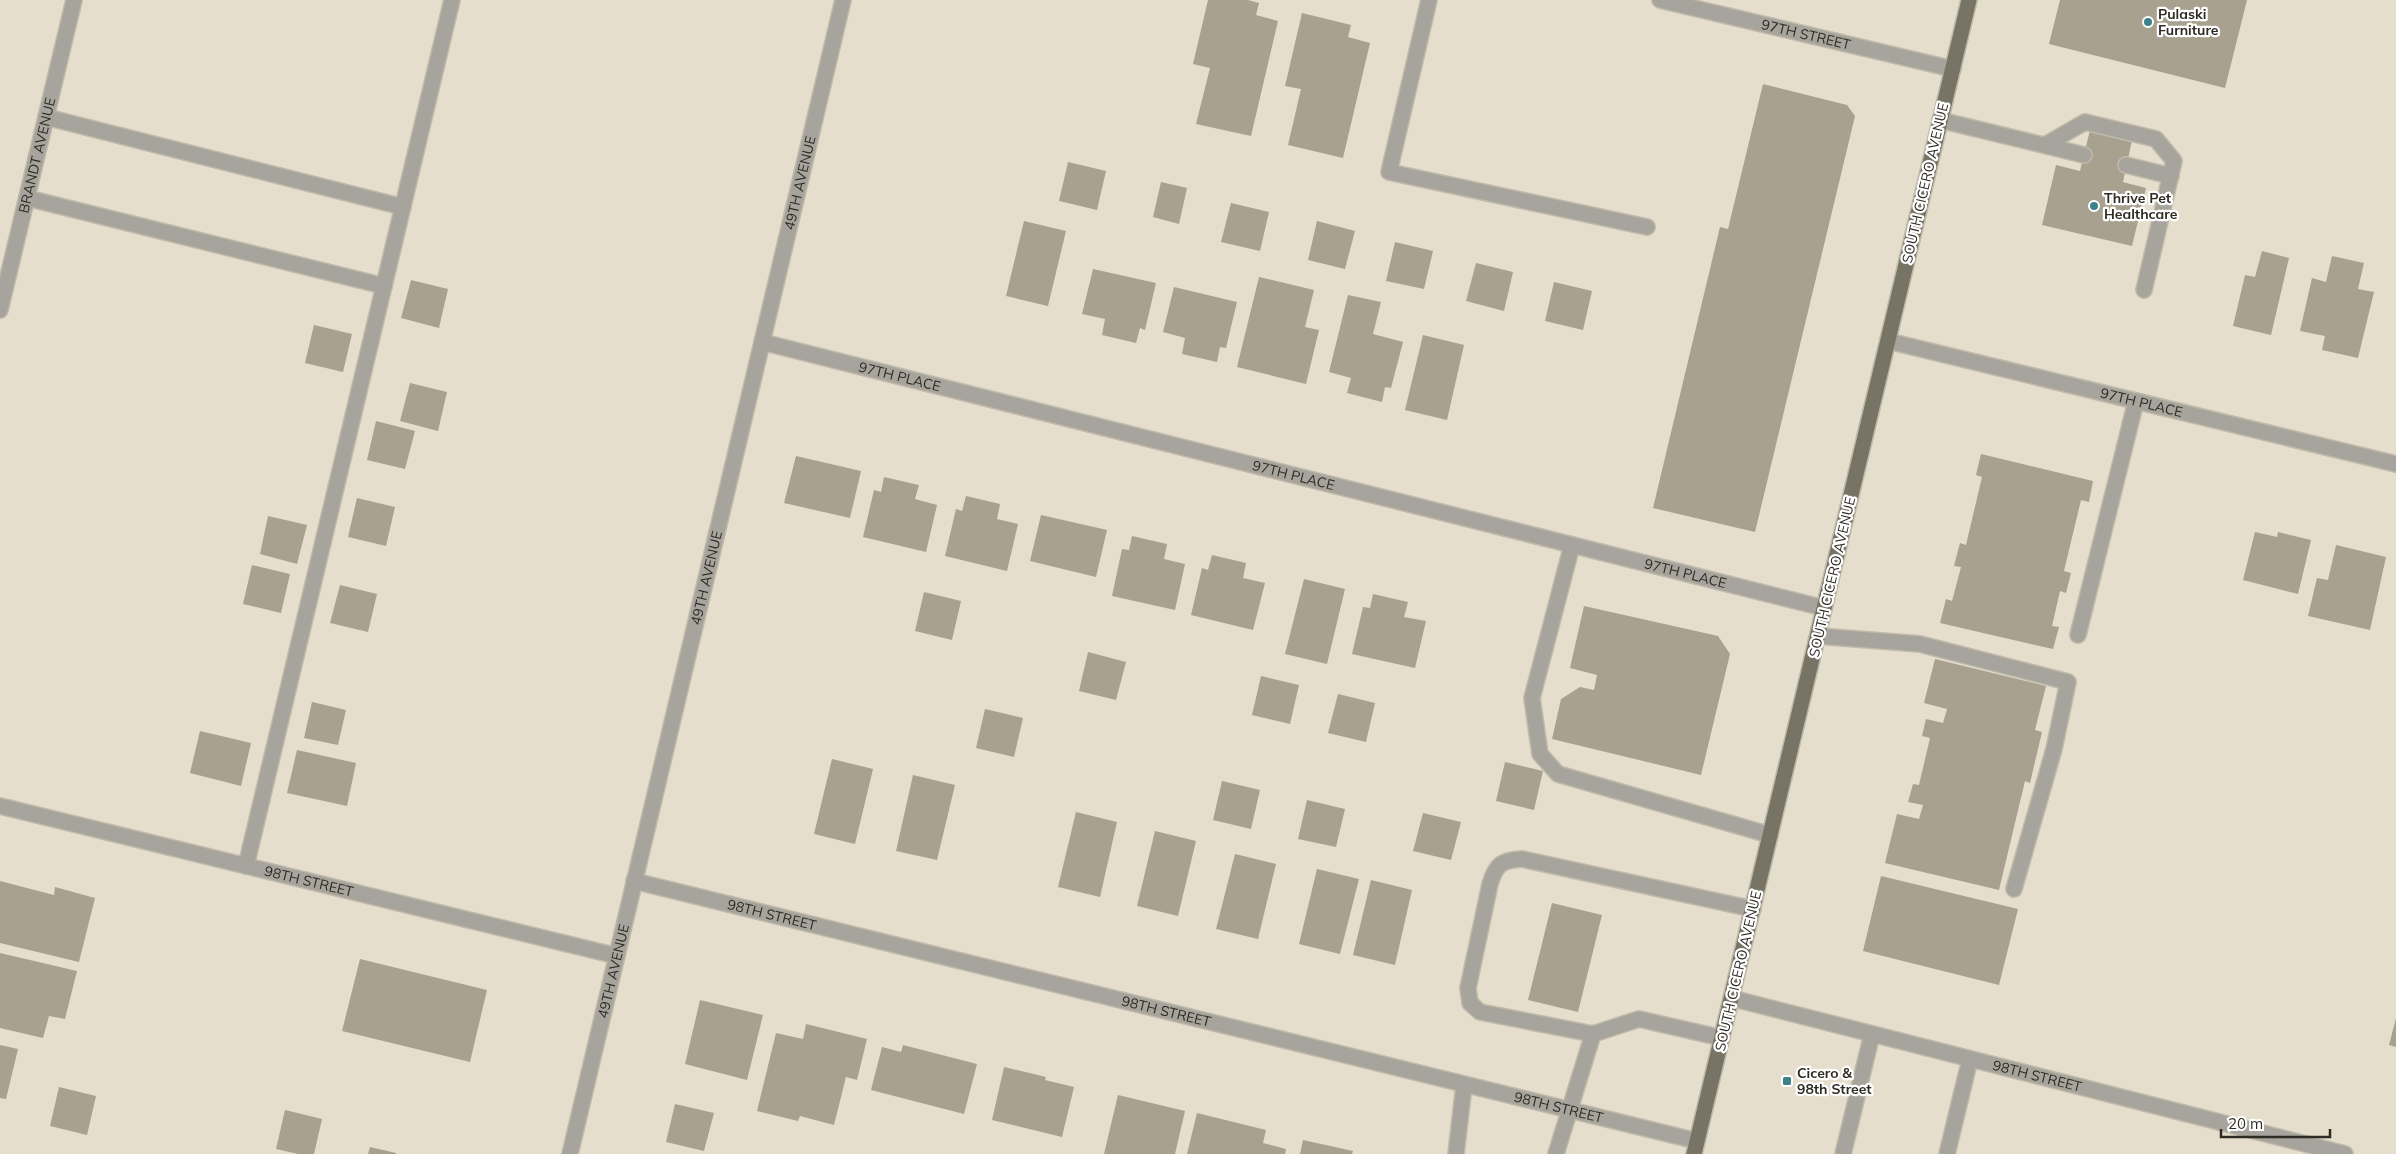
<svg xmlns="http://www.w3.org/2000/svg" width="2396" height="1154" font-family="Mulish,sans-serif">
<style>
.building{fill:#a8a190}
.lines{fill:none;stroke-linecap:round;stroke-linejoin:round}
.service-casing{stroke:#c0baaa;stroke-width:18}
.minor-casing{stroke:#c0baaa;stroke-width:18}
.primary-casing{stroke:#c0baaa;stroke-width:18}
.service{stroke:#a6a49c;stroke-width:15}
.minor{stroke:#a6a49c;stroke-width:15}
.primary{stroke:#777365;stroke-width:15}
.poi-dot{fill:#3b8388;stroke:#fff;stroke-width:2}
.labels{text-anchor:middle;dominant-baseline:central;stroke-width:4.5;stroke-linejoin:round;paint-order:stroke}
.poi-label{font-size:14px;font-weight:bold;fill:#2e2b24;stroke:#fff;text-anchor:start}
.street-label{font-size:14px;fill:#2e2b24;stroke:#fff}
</style>
<rect width="100%" height="100%" fill="#e5decc"/>
<g class="building">
<polygon points="1208,0 1248,0 1259,3 1256,15 1278,21 1251,136 1196,124 1210,68 1193,64"/>
<polygon points="2060,0 2247,0 2225,88 2049,44"/>
<polygon points="1302,13 1351,25 1348,37 1370,43 1343,158 1288,145 1301,89 1285,86"/>
<polygon points="1763,84 1847,105 1855,116 1755,532 1653,508 1720,227 1728,229"/>
<polygon points="2090,130 2132,140 2123,182 2146,188 2132,246 2042,225 2056,165 2080,171"/>
<polygon points="1068,162 1106,171 1097,210 1059,201"/>
<polygon points="1161,182 1187,188 1179,224 1153,217"/>
<polygon points="1231,203 1269,212 1260,251 1221,242"/>
<polygon points="1024,221 1066,231 1048,306 1006,296"/>
<polygon points="1317,221 1355,231 1345,269 1308,260"/>
<polygon points="1395,242 1433,251 1424,289 1386,281"/>
<polygon points="2262,251 2289,258 2271,335 2233,326 2245,275 2255,277"/>
<polygon points="2332,256 2364,263 2358,289 2374,292 2358,358 2322,350 2325,336 2300,331 2312,278 2326,282"/>
<polygon points="1476,263 1513,272 1504,311 1466,301"/>
<polygon points="1093,269 1156,283 1145,330 1140,328 1136,343 1102,335 1105,319 1082,314"/>
<polygon points="1259,277 1314,290 1305,327 1319,330 1306,384 1237,367"/>
<polygon points="411,280 448,289 439,328 401,318"/>
<polygon points="1554,282 1592,291 1583,330 1545,321"/>
<polygon points="1174,287 1237,302 1226,348 1220,347 1217,362 1182,354 1185,338 1163,332"/>
<polygon points="1348,295 1381,302 1373,334 1403,342 1391,388 1385,387 1382,402 1347,393 1351,378 1329,372"/>
<polygon points="314,325 352,334 343,372 305,363"/>
<polygon points="1423,335 1464,345 1447,420 1405,410"/>
<polygon points="410,383 447,392 438,431 400,421"/>
<polygon points="376,421 415,431 405,469 367,460"/>
<polygon points="1981,454 2093,481 2089,502 2081,500 2064,571 2071,573 2066,593 2060,591 2052,626 2059,627 2053,649 1940,623 1946,599 1952,601 1961,567 1954,566 1960,543 1966,545 1982,477 1976,475"/>
<polygon points="796,456 861,471 850,518 784,503"/>
<polygon points="884,477 919,485 915,499 937,505 926,552 863,537 874,490 881,492"/>
<polygon points="966,496 1000,504 997,519 1018,524 1007,571 945,556 956,509 962,511"/>
<polygon points="357,498 395,507 386,546 348,537"/>
<polygon points="1041,515 1107,530 1096,577 1030,561"/>
<polygon points="268,516 307,525 297,564 260,554"/>
<polygon points="2255,532 2277,537 2278,532 2311,540 2298,594 2243,580"/>
<polygon points="1132,536 1167,544 1164,559 1185,564 1175,610 1112,596 1122,549 1129,550"/>
<polygon points="2336,545 2386,557 2370,630 2308,616 2317,578 2328,580"/>
<polygon points="1212,555 1246,563 1243,578 1265,583 1253,630 1191,615 1202,568 1208,570"/>
<polygon points="252,565 290,574 281,613 243,604"/>
<polygon points="1304,579 1345,589 1327,664 1285,654"/>
<polygon points="340,585 377,594 368,632 330,623"/>
<polygon points="924,592 961,601 952,640 915,631"/>
<polygon points="1373,594 1408,602 1404,617 1426,621 1415,668 1352,654 1363,607 1370,608"/>
<polygon points="1584,606 1718,636 1730,654 1701,775 1552,739 1561,699 1580,687 1594,690 1597,675 1570,668"/>
<polygon points="1088,652 1126,662 1116,700 1079,691"/>
<polygon points="1935,659 2046,686 2035,730 2042,732 2030,783 2025,781 1999,890 1885,863 1897,814 1919,819 1923,805 1908,802 1913,784 1919,785 1930,738 1922,736 1926,719 1943,723 1947,709 1924,703"/>
<polygon points="1261,676 1299,685 1290,724 1252,715"/>
<polygon points="1338,694 1375,703 1366,742 1328,733"/>
<polygon points="312,702 346,710 338,745 304,738"/>
<polygon points="985,709 1023,718 1014,757 976,748"/>
<polygon points="200,731 251,743 241,786 190,773"/>
<polygon points="297,750 356,763 347,806 287,793"/>
<polygon points="832,759 873,769 855,844 814,834"/>
<polygon points="1505,762 1543,771 1534,810 1496,801"/>
<polygon points="913,775 955,785 937,860 896,851"/>
<polygon points="1222,781 1260,790 1251,829 1213,820"/>
<polygon points="1307,800 1345,809 1336,847 1298,839"/>
<polygon points="1076,812 1117,822 1100,897 1058,887"/>
<polygon points="1423,813 1461,822 1451,860 1413,851"/>
<polygon points="1155,831 1196,841 1178,916 1137,906"/>
<polygon points="1235,854 1276,864 1258,939 1216,929"/>
<polygon points="1317,869 1359,879 1340,954 1299,944"/>
<polygon points="1881,876 2018,909 1999,985 1863,951"/>
<polygon points="1371,880 1412,890 1395,965 1353,955"/>
<polygon points="0,881 54,895 55,887 95,898 79,962 0,943"/>
<polygon points="1552,903 1602,915 1578,1012 1528,1000"/>
<polygon points="0,953 77,971 65,1019 49,1016 43,1038 0,1028"/>
<polygon points="360,959 487,990 470,1062 342,1031"/>
<polygon points="700,1000 763,1015 747,1080 685,1064"/>
<polygon points="2396,1018 2396,1047 2389,1045"/>
<polygon points="806,1024 867,1039 857,1080 846,1077 834,1125 800,1116 798,1121 757,1111 776,1033 803,1039"/>
<polygon points="0,1045 18,1049 6,1099 0,1098"/>
<polygon points="903,1045 977,1064 964,1114 871,1090 882,1047 901,1052"/>
<polygon points="1004,1067 1046,1077 1045,1080 1074,1087 1062,1137 992,1120"/>
<polygon points="59,1087 96,1096 87,1135 50,1126"/>
<polygon points="1118,1095 1185,1111 1175,1154 1104,1154"/>
<polygon points="675,1104 714,1113 704,1151 666,1142"/>
<polygon points="285,1110 322,1119 314,1154 298,1154 276,1149"/>
<polygon points="1197,1113 1266,1130 1263,1143 1286,1149 1285,1154 1187,1154"/>
<polygon points="1303,1140 1353,1151 1352,1154 1300,1154"/>
<polygon points="370,1147 396,1153 396,1154 368,1154"/>
</g>
<g class="lines">
<g class="service-casing">
<g id="service">
<polyline points="1429,0 1389,172 1647,227"/>
<polyline points="46,117 403,207"/>
<polyline points="1940,120 2084,155"/>
<polyline points="2045,145 2085,122 2156,139 2174,161 2144,290"/>
<polyline points="2126,165 2171,176"/>
<polyline points="27,198 384,286"/>
<polyline points="1572,545 1532,698 1540,754 1558,774 1770,835"/>
<polyline points="2078,635 2136,401"/>
<polyline points="1818,636 1920,644 2068,682 2054,749 2014,889"/>
<polyline points="246,866 452,0"/>
<path d="M1722,1038L1639,1019L1593,1034L1480,1012L1470,1003L1468,988L1490,884C1496,864 1502,860 1522,859L1753,909"/>
<polyline points="1456,1154 1464,1085"/>
<polyline points="1556,1154 1593,1034"/>
<polyline points="1843,1154 1872,1034"/>
<polyline points="1947,1154 1970,1059"/>
</g>
</g>
<g class="minor-casing">
<g id="minor">
<path id="s1" d="M1660,0L1953,69"/>
<path id="s2" d="M0,310L74,0"/>
<path id="s3" d="M1888,341L2396,464"/>
<path id="s4" d="M762,342L1824,608"/>
<path id="s5" d="M0,806L617,956"/>
<path id="s6" d="M634,881L1697,1141"/>
<path id="s7" d="M1731,998L2345,1154"/>
<path id="s8" d="M570,1154L843,0"/>
</g>
</g>
<g class="primary-casing">
<polyline id="primary" points="1694,1154 1969,0"/>
</g>
<use href="#service" class="service"/>
<use href="#minor" class="minor"/>
<use href="#primary" class="primary"/>
</g>
<g class="poi-dot">
<circle cx="2148" cy="22" r="5"/>
<circle cx="2094" cy="206" r="5"/>
<rect x="1782" y="1076" width="10" height="10" rx="2.5"/>
</g>
<g class="labels">
<g class="poi-label">
<text x="2158" y="14">Pulaski<tspan x="2158" dy="16">Furniture</tspan></text>
<text x="2104" y="198">Thrive Pet<tspan x="2104" dy="16">Healthcare</tspan></text>
<text x="1797" y="1073">Cicero &amp;<tspan x="1797" dy="16">98th Street</tspan></text>
</g>
<g class="street-label">
<text stroke="none"><textPath href="#s1" startOffset="150">97TH STREET</textPath></text>
<text stroke="none"><textPath href="#s2" startOffset="159">BRANDT AVENUE</textPath></text>
<text stroke="none"><textPath href="#s8" startOffset="998">49TH AVENUE</textPath></text>
<text transform="translate(1925 183) rotate(-77)">SOUTH CICERO AVENUE</text>
<text stroke="none"><textPath href="#s4" startOffset="142">97TH PLACE</textPath></text>
<text stroke="none"><textPath href="#s3" startOffset="261">97TH PLACE</textPath></text>
<text stroke="none"><textPath href="#s4" startOffset="548">97TH PLACE</textPath></text>
<text stroke="none"><textPath href="#s4" startOffset="952">97TH PLACE</textPath></text>
<text stroke="none"><textPath href="#s8" startOffset="592">49TH AVENUE</textPath></text>
<text transform="translate(1832 577) rotate(-77)">SOUTH CICERO AVENUE</text>
<text stroke="none"><textPath href="#s5" startOffset="318">98TH STREET</textPath></text>
<text stroke="none"><textPath href="#s6" startOffset="142">98TH STREET</textPath></text>
<text stroke="none"><textPath href="#s8" startOffset="188">49TH AVENUE</textPath></text>
<text transform="translate(1738 971) rotate(-77)">SOUTH CICERO AVENUE</text>
<text stroke="none"><textPath href="#s6" startOffset="548">98TH STREET</textPath></text>
<text stroke="none"><textPath href="#s7" startOffset="316">98TH STREET</textPath></text>
<text stroke="none"><textPath href="#s6" startOffset="952">98TH STREET</textPath></text>
</g>
</g>
<path d="M2221 1129v8h109v-8" fill="none" stroke="#2e2b24" stroke-width="2.5"/>
<text x="2228" y="1129" font-size="15" fill="#2e2b24" stroke="#ffffff" stroke-width="4" paint-order="stroke">20 m</text>
</svg>
